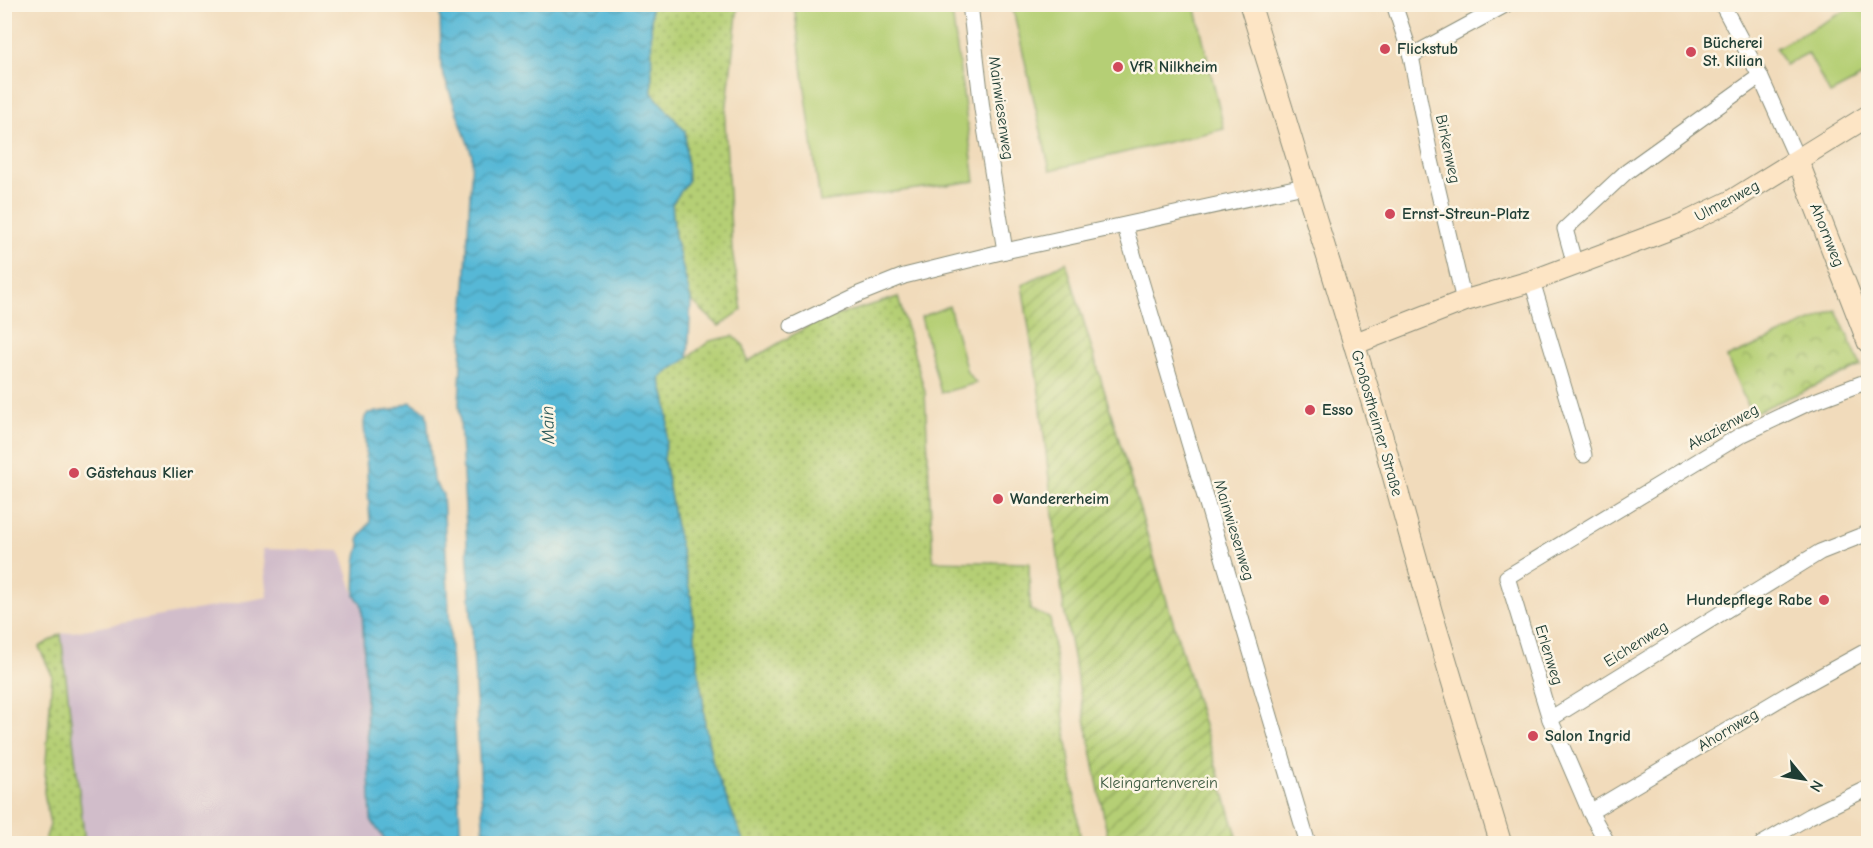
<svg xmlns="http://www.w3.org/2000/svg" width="1873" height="848" font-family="'Comic Neue',sans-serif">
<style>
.industrial{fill:#d1bdca}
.grass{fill:url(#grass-dots);stroke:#6a8654;stroke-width:1.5}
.park{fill:url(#park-crowns);stroke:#6a8654;stroke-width:1.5}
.garden{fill:url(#garden-furrows);stroke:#6a8654;stroke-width:1.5}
.pitch{fill:#b5cf74;stroke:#6a8654;stroke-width:1.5}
.water{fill:url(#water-waves);stroke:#3b7a85;stroke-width:1.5}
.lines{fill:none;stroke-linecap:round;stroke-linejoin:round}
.street-casing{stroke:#888c78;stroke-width:17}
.secondary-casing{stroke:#888c78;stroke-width:23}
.street{stroke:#fff;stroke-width:15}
.secondary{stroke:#fde5c5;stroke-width:21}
.poi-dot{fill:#d1495b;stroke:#fcf5e5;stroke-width:2}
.labels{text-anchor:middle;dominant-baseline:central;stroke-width:5;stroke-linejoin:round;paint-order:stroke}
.poi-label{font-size:16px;font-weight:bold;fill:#1f3d34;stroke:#fcf5e5;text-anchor:start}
.street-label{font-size:16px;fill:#1f3d34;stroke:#fcf5e5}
.park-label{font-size:16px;fill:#3d5a41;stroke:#fcf5e5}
.water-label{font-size:18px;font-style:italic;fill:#2d5c5c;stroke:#fcf5e5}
</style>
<defs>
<pattern id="grass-dots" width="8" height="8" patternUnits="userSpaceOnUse" patternTransform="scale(1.5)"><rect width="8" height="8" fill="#b5cf74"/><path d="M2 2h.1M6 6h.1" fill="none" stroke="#93a960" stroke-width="1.8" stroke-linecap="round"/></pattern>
<pattern id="park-crowns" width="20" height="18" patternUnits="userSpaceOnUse" patternTransform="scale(1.5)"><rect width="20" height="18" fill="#b5cf74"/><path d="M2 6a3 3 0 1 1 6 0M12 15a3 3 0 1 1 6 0" fill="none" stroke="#93a960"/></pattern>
<pattern id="garden-furrows" width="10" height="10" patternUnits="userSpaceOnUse" patternTransform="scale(1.5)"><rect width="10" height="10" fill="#b5cf74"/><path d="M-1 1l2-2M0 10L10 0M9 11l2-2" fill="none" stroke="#93a960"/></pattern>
<pattern id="water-waves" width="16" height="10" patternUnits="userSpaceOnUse" patternTransform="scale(1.5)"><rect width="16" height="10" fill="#57b8d6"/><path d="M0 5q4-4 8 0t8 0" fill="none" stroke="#4797ae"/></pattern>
</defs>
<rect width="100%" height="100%" fill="#fcf5e5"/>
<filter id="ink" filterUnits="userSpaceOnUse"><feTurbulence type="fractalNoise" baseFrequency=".0167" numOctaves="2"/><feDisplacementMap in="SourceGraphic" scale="12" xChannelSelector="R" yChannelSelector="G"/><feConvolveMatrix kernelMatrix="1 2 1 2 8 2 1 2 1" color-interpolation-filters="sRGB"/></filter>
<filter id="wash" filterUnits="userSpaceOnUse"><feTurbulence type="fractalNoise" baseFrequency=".008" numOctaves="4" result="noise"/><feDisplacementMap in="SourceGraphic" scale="24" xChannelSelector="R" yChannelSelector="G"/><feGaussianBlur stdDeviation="1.35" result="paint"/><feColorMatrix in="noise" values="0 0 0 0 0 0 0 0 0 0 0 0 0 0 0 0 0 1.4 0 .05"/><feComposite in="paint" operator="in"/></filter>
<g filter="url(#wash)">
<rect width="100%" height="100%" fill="#f1dbbb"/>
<polygon class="industrial" points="263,549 340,551 355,596 361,603 362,609 371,820 387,843 85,843 61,634 268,597"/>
<g class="grass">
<polygon points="651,5 738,5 725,122 732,250 742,310 719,326 691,300 675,237 672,204 688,181 685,131 652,93"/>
<polygon points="898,297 925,392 933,561 1029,563 1030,610 1050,618 1081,843 744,843 713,764 705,725 703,699 699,676 691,597 675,521 664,460 668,421 666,401 660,378 710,341 733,336 744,346 747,362 815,322"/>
<polygon points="61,634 85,843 44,843 50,825 44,792 52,675 39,647"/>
</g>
<polygon class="park" points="1836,310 1861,366 1751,414 1727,358"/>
<polygon class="garden" points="1066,262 1239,843 1109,843 1064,610 1039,391 1022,285"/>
<g class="pitch">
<polygon points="1858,4 1868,5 1868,74 1830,94 1808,53 1785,65 1776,48"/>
<polygon points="794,5 951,5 975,181 820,202"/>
<polygon points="1012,5 1195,5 1224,129 1050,170"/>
<polygon points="949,306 967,372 976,383 941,393 921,317"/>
</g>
<g class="water">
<polygon points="440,5 651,5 652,93 685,131 688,181 672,204 675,237 691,300 688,358 660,378 666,401 668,421 664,460 675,521 691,597 699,676 703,699 705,725 713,764 744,843 484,843 459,403 472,155 441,68"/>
<polygon points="410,402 426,412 427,416 433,480 443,494 461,843 387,843 371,820 362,609 361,603 355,596 356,561 360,545 359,538 370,522 364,423 365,417 368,413 392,410"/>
</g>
</g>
<g filter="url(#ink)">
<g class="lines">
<g class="street-casing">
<g id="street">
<polyline points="970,4 982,109 1005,251"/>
<polyline points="1394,4 1411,56 1431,160 1464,301"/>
<polyline points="1722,4 1760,76 1798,161"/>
<polyline points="1411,56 1507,4"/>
<polyline points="1125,227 1308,844"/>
<polyline points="1575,265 1565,229 1625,173 1760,76"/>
<polyline points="1532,281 1584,455"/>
<polyline points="792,326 859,294 904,276 1005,251 1304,186"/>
<polyline points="1550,719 1820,552 1868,533"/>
<polyline points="1590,812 1790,693 1868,650"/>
<polyline points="1608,844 1590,812 1550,719 1507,577 1741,435 1804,405 1868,381"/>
<polyline points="1762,844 1810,816 1868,788"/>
</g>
</g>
<g class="secondary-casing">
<g id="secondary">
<polyline points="1250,4 1379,425 1432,614 1501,844"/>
<polyline points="1798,161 1868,342"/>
<polyline points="1354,344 1464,301 1532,281 1681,225 1731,201 1868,116"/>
</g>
</g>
<use href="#street" class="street"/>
<use href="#secondary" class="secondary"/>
</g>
</g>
<g class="poi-dot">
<circle cx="1385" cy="49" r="6"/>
<circle cx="1691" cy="52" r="6"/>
<circle cx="1118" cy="67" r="6"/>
<circle cx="1390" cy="214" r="6"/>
<circle cx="1310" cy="410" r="6"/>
<circle cx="74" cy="473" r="6"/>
<circle cx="998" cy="499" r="6"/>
<circle cx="1824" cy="600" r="6"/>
<circle cx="1533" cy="736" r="6"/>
</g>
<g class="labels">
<g class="poi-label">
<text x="1703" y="43">Bücherei<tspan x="1703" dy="18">St. Kilian</tspan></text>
<text x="1397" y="49">Flickstub</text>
<text x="1130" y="67">VfR Nilkheim</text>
<text x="1402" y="214">Ernst-Streun-Platz</text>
<text x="1322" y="410">Esso</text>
<text x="86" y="473">Gästehaus Klier</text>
<text x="1010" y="499">Wandererheim</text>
<text x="1812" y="600" text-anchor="end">Hundepflege Rabe</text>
<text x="1545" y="736">Salon Ingrid</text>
</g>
<g class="street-label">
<text transform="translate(1001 108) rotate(82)">Mainwiesenweg</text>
<text transform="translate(1448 149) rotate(78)">Birkenweg</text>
<text transform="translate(1727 201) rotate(-28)">Ulmenweg</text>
<text transform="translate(1827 235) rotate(68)">Ahornweg</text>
<text transform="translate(1377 423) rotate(74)">Großostheimer Straße</text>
<text transform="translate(1723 427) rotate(-29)">Akazienweg</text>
<text transform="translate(1234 530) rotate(73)">Mainwiesenweg</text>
<text transform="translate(1636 644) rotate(-32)">Eichenweg</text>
<text transform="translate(1549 655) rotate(73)">Erlenweg</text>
<text transform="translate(1728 730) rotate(-31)">Ahornweg</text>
</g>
<g class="park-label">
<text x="1159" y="783">Kleingartenverein</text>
</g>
<g class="water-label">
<text transform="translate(548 425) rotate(-92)">Main</text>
</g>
</g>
<rect width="1873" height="848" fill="none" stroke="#fcf5e5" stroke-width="24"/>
<g transform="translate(1804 779) rotate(120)" stroke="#fcf5e5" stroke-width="4.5" paint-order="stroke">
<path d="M0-4.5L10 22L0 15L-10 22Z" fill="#1f3d34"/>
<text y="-9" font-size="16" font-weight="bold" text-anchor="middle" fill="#1f3d34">N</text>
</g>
</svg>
